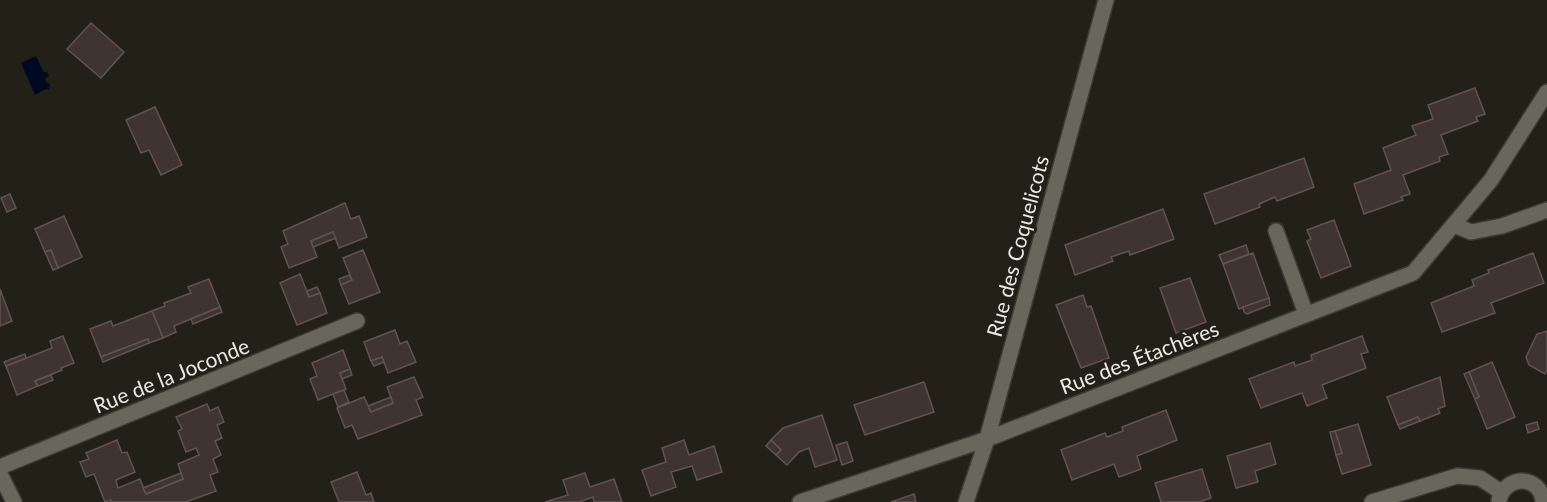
<svg xmlns="http://www.w3.org/2000/svg" width="1547" height="502" font-family="Lato,sans-serif">
<style>
.water{fill:#000922}
.building{fill:#3f3430;stroke:#5f544f;stroke-width:1.5}
.lines{fill:none;stroke-linecap:round;stroke-linejoin:round}
.minor-casing{stroke:#3d3a34;stroke-width:18}
.secondary-casing{stroke:#3d3a34;stroke-width:18}
.minor{stroke:#69665b;stroke-width:15}
.secondary{stroke:#69665b;stroke-width:15}
.labels{text-anchor:middle;dominant-baseline:central;stroke-width:6;stroke-linejoin:round;paint-order:stroke}
.street-label{font-size:21px;fill:#ebe9e3;stroke:#232017}
</style>
<rect width="100%" height="100%" fill="#232017"/>
<polygon class="water" points="36,56 44,73 47,71 49,76 45,79 47,83 50,84 49,90 46,89 35,95 21,63"/>
<g class="building">
<polygon points="91,23 124,52 101,78 67,49"/>
<polygon points="1475,88 1485,114 1476,117 1478,121 1441,135 1448,154 1439,157 1440,161 1403,175 1410,194 1401,197 1403,200 1364,214 1354,184 1391,170 1383,148 1416,135 1412,126 1433,119 1428,105"/>
<polygon points="155,107 182,165 161,175 149,150 141,153 126,120"/>
<polygon points="1304,158 1314,187 1277,201 1275,197 1259,204 1260,207 1215,224 1204,194"/>
<polygon points="10,194 16,208 7,212 1,198"/>
<polygon points="345,203 351,219 359,216 367,237 339,248 333,232 311,241 317,257 289,268 281,247 288,244 283,231"/>
<polygon points="1163,209 1174,239 1130,255 1129,251 1111,257 1113,261 1075,275 1065,245"/>
<polygon points="64,216 82,257 58,268 51,250 45,252 35,229"/>
<polygon points="1334,220 1351,266 1321,278 1307,241 1311,239 1307,230"/>
<polygon points="333,232 336,238 313,247 311,241"/>
<polygon points="1246,245 1249,254 1223,264 1219,255"/>
<polygon points="51,250 58,268 53,270 45,252"/>
<polygon points="363,250 380,292 349,304 341,285 352,280 343,258"/>
<polygon points="1253,253 1269,298 1239,309 1223,264"/>
<polygon points="1533,253 1544,283 1491,303 1495,313 1442,332 1431,303 1474,286 1472,280 1489,273 1488,270"/>
<polygon points="300,274 309,297 320,293 327,313 297,325 280,283"/>
<polygon points="349,275 352,280 341,285 339,279"/>
<polygon points="1190,278 1206,322 1176,333 1160,288"/>
<polygon points="209,279 220,307 174,326 176,332 163,338 152,311 165,306 164,303 191,293 188,287"/>
<polygon points="317,287 320,293 309,297 307,291"/>
<polygon points="0,289 12,321 0,326"/>
<polygon points="1083,295 1087,307 1091,306 1109,358 1081,368 1056,305"/>
<polygon points="1269,298 1270,305 1247,314 1244,312 1243,307"/>
<polygon points="220,307 222,312 193,324 191,319"/>
<polygon points="152,311 163,338 149,343 148,339 101,357 90,329 111,321 113,326"/>
<polygon points="395,330 400,344 407,341 416,362 388,373 382,357 371,361 364,342"/>
<polygon points="1547,331 1547,370 1545,374 1529,365 1526,357 1537,334"/>
<polygon points="63,336 74,363 61,368 62,370 35,381 38,386 17,395 6,366 52,348 50,341"/>
<polygon points="1362,336 1368,352 1361,354 1366,368 1322,385 1327,398 1307,406 1302,393 1261,408 1249,379 1294,362 1295,366 1312,360 1311,355"/>
<polygon points="148,339 149,343 103,362 101,357"/>
<polygon points="343,350 350,369 340,373 346,389 318,400 310,379 317,376 312,363"/>
<polygon points="25,354 26,358 6,366 4,362"/>
<polygon points="382,357 384,362 374,366 371,361"/>
<polygon points="1492,362 1515,417 1487,429 1475,399 1479,397 1469,372"/>
<polygon points="350,369 352,375 342,379 340,373"/>
<polygon points="1469,372 1479,397 1475,399 1464,374"/>
<polygon points="51,375 53,380 38,386 35,381"/>
<polygon points="414,377 423,397 416,400 422,415 358,439 352,425 345,428 337,408 364,397 371,412 393,403 387,387"/>
<polygon points="1440,377 1445,406 1438,409 1440,413 1420,421 1418,417 1398,425 1387,397"/>
<polygon points="924,382 934,412 865,435 854,405"/>
<polygon points="344,390 349,402 338,407 333,394"/>
<polygon points="391,397 393,403 371,412 368,406"/>
<polygon points="207,404 210,411 218,407 224,422 217,425 222,438 215,441 221,455 213,459 218,472 210,475 216,491 186,502 111,502 111,500 105,502 94,474 86,477 80,462 89,459 86,453 117,440 122,453 127,452 135,472 116,480 118,488 140,479 146,494 183,479 178,464 199,455 196,448 186,452 178,431 182,429 176,417"/>
<polygon points="1166,410 1177,440 1137,456 1141,469 1119,477 1114,464 1072,480 1061,450 1105,433 1107,437 1123,431 1122,427"/>
<polygon points="822,415 837,460 815,467 809,448 799,452 787,465 776,455 781,450 771,440 783,428"/>
<polygon points="1418,417 1420,421 1400,429 1398,425"/>
<polygon points="1537,422 1539,429 1528,433 1526,425"/>
<polygon points="1358,424 1371,465 1342,474 1336,455 1342,453 1335,431"/>
<polygon points="1335,431 1342,453 1336,455 1330,432"/>
<polygon points="684,440 689,455 714,446 722,472 697,480 692,466 671,472 676,487 651,496 642,470 666,462 662,448"/>
<polygon points="771,440 781,450 776,455 766,446"/>
<polygon points="847,442 853,461 842,465 836,445"/>
<polygon points="1270,443 1276,464 1255,471 1258,482 1236,488 1227,456"/>
<polygon points="1202,469 1211,498 1199,502 1161,502 1155,483"/>
<polygon points="357,472 366,495 371,493 374,502 339,502 331,482"/>
<polygon points="181,473 183,479 146,494 143,488"/>
<polygon points="585,473 590,487 614,479 622,502 594,502 593,497 579,502 545,502 568,495 563,480"/>
<polygon points="914,494 916,502 891,502"/>
</g>
<g class="lines">
<g class="minor-casing">
<g id="minor">
<polyline points="1454,225 1471,232 1502,226 1547,210"/>
<polyline points="1276,231 1306,314"/>
<polyline points="0,467 357,321"/>
<path d="M1499,500C1506,474 1541,475 1543,502"/>
<polyline points="800,502 987,439 1413,273 1491,180 1547,92"/>
<polyline points="966,502 987,439 1106,0"/>
<polyline points="1372,502 1457,476 1480,478 1501,492"/>
</g>
</g>
<g class="secondary-casing">
<polyline id="secondary" points="0,474 14,502"/>
</g>
<use href="#minor" class="minor"/>
<use href="#secondary" class="secondary"/>
</g>
<g class="labels">
<g class="street-label">
<text transform="translate(1017 246) rotate(-75)">Rue des Coquelicots</text>
<text transform="translate(1139 357) rotate(-21)">Rue des Étachères</text>
<text transform="translate(171 375) rotate(-22)">Rue de la Joconde</text>
</g>
</g>
</svg>
